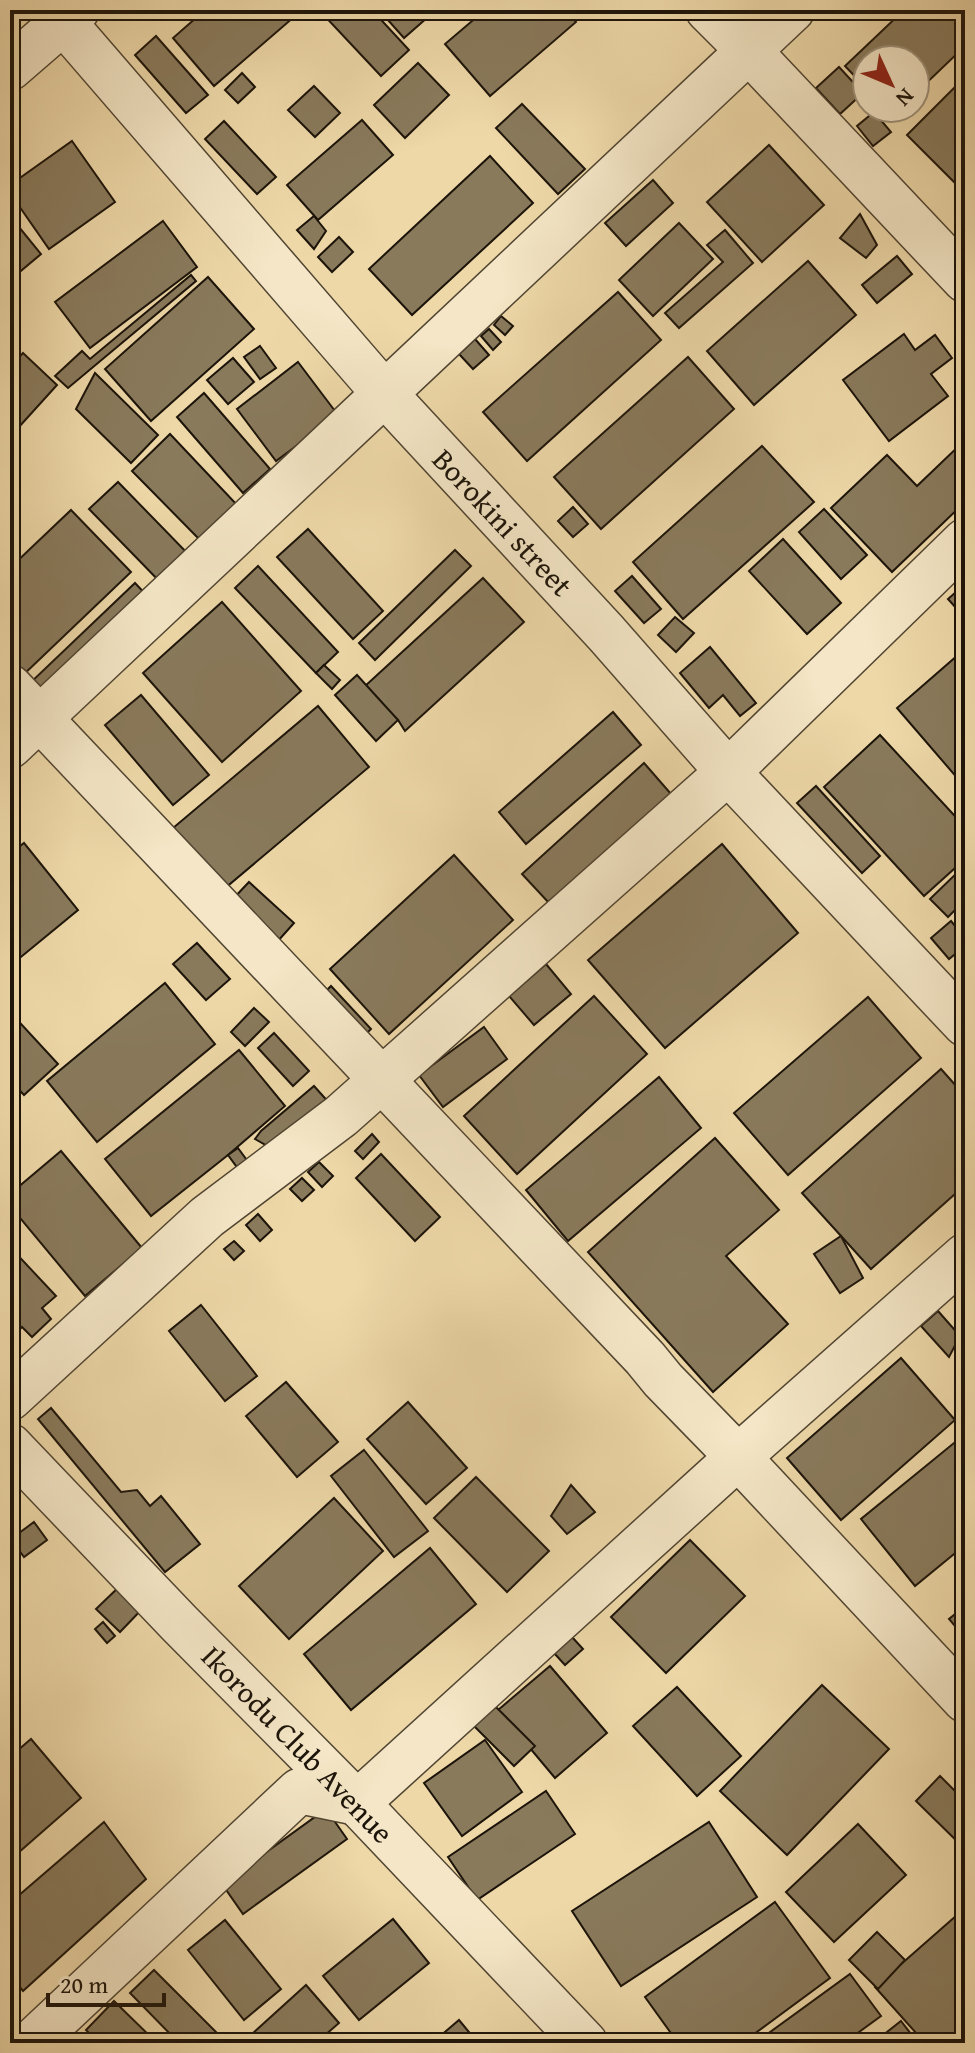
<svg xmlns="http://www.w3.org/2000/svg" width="975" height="2053" font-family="'Gentium Book Plus',serif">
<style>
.building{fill:#897a5c;stroke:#1c140a;stroke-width:2}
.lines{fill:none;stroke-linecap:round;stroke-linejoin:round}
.minor-casing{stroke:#504532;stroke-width:47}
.minor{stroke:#f4e6c6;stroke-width:44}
.labels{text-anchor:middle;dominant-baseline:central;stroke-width:8;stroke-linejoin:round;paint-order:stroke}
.street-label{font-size:30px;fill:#1c140a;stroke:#f4e6c6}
</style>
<rect width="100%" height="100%" fill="#eed8a8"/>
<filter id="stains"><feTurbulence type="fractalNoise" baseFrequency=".0025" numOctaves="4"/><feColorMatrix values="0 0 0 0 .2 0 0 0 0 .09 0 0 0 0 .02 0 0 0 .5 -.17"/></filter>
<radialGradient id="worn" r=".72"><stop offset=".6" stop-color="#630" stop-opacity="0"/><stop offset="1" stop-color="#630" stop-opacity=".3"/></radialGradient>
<g class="building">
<polygon points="205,10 302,10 214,86 173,38"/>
<polygon points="319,10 372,10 409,50 381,76"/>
<polygon points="379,10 436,10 404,38"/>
<polygon points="485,10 566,10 576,22 490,96 445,44"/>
<polygon points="904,10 965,10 965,46 915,94 915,60 867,60 867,89 845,66"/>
<polygon points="156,36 208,95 186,113 135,55"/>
<polygon points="418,63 449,95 405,138 374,105"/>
<polygon points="839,67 863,93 840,114 816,88"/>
<polygon points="242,73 255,87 238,103 225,90"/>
<polygon points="965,77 965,193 907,135"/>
<polygon points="314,86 340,113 315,137 288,110"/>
<polygon points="522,104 585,169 558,194 496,128"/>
<polygon points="874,112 891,132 873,146 857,126"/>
<polygon points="362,120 393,155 318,220 287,185"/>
<polygon points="224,121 276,177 257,194 205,139"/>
<polygon points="72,141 115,202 49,249 10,193 10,185"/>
<polygon points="769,145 824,205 762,262 707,202"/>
<polygon points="490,156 533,203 412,315 369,269"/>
<polygon points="653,180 673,203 626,246 605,223"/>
<polygon points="860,214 877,245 866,258 840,238"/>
<polygon points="10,216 41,254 10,280"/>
<polygon points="314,216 326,231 314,249 297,230"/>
<polygon points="163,221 197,267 90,348 55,302"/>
<polygon points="679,223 713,259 653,316 619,280"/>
<polygon points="725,230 753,263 679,328 665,313 723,262 707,245"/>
<polygon points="339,237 353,252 332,272 318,257"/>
<polygon points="897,256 912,274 877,303 862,285"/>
<polygon points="808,261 856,315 754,405 707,351"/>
<polygon points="191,275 196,281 68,388 55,376 82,351 90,359"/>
<polygon points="208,277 254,329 151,421 105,369"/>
<polygon points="618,292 661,340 527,461 483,412"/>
<polygon points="501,316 513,326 505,335 494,325"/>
<polygon points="489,329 501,342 493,350 481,336"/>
<polygon points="904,334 915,350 935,335 952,358 931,374 948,396 889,441 843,380"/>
<polygon points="475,339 489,355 473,369 459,354"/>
<polygon points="260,346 276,368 260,379 244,357"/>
<polygon points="23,353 57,385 18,428 10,421 10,367"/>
<polygon points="688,357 734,409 601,529 554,477"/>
<polygon points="233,358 254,382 228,404 207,380"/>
<polygon points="298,362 338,415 276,461 237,409"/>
<polygon points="95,373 158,435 131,463 76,409"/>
<polygon points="204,393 270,469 243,493 177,417"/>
<polygon points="170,434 238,506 201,541 132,471"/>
<polygon points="965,440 965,502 892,572 831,508 887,455 917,486"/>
<polygon points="762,446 814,502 683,619 633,562"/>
<polygon points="118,482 193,559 165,587 89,509"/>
<polygon points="573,507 588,524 573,537 558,521"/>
<polygon points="824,509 867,555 841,579 799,532"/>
<polygon points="71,510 131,572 21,677 10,665 10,568"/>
<polygon points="308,529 383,611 353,639 277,557"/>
<polygon points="783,539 841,603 807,634 749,571"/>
<polygon points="455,550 471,566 375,660 359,643"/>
<polygon points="258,566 338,652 316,673 235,588"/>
<polygon points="632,576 661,609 644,623 615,591"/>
<polygon points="483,578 524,622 405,731 398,720 364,687"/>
<polygon points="135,583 150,599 43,701 28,685"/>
<polygon points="965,584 965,618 948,599"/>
<polygon points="222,602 301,691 222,762 143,673"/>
<polygon points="675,617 694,633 676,652 658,635"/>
<polygon points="710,647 756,703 740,716 723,695 709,708 680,673"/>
<polygon points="958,655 965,663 965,787 897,708"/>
<polygon points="324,665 340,680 332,689 316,673"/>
<polygon points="357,675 398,720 376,741 335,695"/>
<polygon points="141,695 209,775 173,805 105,725"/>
<polygon points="318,706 369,767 224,889 173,828"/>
<polygon points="613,712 641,745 526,844 499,812"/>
<polygon points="880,735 965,827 965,859 924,896 824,787"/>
<polygon points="644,763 671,794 550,904 522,874"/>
<polygon points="816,786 880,856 862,873 797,803"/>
<polygon points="24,843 78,910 10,966 10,854"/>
<polygon points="722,844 798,933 665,1048 588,960"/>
<polygon points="454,855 513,920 389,1034 330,969"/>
<polygon points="965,865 965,900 948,917 930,899"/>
<polygon points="249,882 294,923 277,942 231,901"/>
<polygon points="951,921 965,938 965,946 949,959 931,938"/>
<polygon points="197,943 230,979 206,1000 173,964"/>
<polygon points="546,964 571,994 534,1025 509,996"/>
<polygon points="165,983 215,1044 97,1142 47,1081"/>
<polygon points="331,986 371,1029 356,1044 316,1001"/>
<polygon points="594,996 647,1054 517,1174 464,1116"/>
<polygon points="868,997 921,1058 788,1175 734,1113"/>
<polygon points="254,1008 269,1022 245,1046 231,1032"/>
<polygon points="10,1012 58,1064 24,1095 10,1080"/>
<polygon points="484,1027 507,1059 443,1107 419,1075"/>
<polygon points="274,1033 309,1071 293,1086 258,1048"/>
<polygon points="239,1050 285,1106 228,1155 151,1216 105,1159"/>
<polygon points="941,1069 965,1096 965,1185 871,1269 802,1193"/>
<polygon points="659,1077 701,1128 568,1241 526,1190"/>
<polygon points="314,1086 341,1116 278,1152 255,1139 261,1131"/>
<polygon points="372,1134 379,1142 363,1159 355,1151"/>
<polygon points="715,1138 779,1210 726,1256 788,1324 713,1392 588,1252"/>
<polygon points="238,1148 249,1163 239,1170 228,1155"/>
<polygon points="61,1151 142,1248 85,1296 10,1206 10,1194"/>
<polygon points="381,1154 440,1217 415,1241 356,1178"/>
<polygon points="319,1162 333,1176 322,1187 308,1172"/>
<polygon points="302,1178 314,1190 302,1201 290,1189"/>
<polygon points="258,1214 272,1230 260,1241 246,1225"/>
<polygon points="841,1236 863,1278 840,1293 814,1254"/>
<polygon points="234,1241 244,1251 234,1260 224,1249"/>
<polygon points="10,1247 56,1296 42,1308 51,1319 32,1337 22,1327 10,1339"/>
<polygon points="201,1305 257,1376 225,1401 169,1331"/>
<polygon points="938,1311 960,1336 949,1357 921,1326"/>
<polygon points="901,1358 955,1420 841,1520 787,1458"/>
<polygon points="286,1382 338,1442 297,1477 246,1416"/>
<polygon points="408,1402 467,1468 426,1504 367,1439"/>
<polygon points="51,1408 121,1492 137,1490 150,1506 161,1496 200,1544 165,1572 38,1419"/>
<polygon points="965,1434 965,1545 915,1586 861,1519"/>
<polygon points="364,1450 428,1531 394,1557 331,1476"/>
<polygon points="476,1477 549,1551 507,1592 434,1518"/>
<polygon points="571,1485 595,1512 567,1534 551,1516"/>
<polygon points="334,1498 383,1551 289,1639 239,1586"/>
<polygon points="34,1522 47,1540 24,1557 11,1539"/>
<polygon points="690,1540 745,1596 666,1673 611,1617"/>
<polygon points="430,1548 476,1604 351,1710 304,1654"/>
<polygon points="122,1584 145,1606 120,1632 96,1609"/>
<polygon points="965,1606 965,1638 949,1619"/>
<polygon points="103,1622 115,1636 107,1643 95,1629"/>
<polygon points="561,1625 583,1649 565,1665 543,1641"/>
<polygon points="550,1666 607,1733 555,1778 498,1710"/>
<polygon points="822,1685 889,1749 787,1855 720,1791"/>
<polygon points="677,1687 741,1756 697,1796 633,1726"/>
<polygon points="484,1695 535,1746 514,1766 464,1716"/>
<polygon points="31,1739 81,1798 10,1860 10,1757"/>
<polygon points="485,1740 522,1792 462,1836 424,1783"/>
<polygon points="940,1776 965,1801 965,1849 916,1801"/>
<polygon points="546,1791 575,1834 477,1900 448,1857"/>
<polygon points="326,1809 347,1839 243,1914 222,1884"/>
<polygon points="104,1822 146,1879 23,1991 10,1975 10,1903"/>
<polygon points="709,1822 757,1897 621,1986 572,1911"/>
<polygon points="858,1824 906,1875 834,1942 786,1892"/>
<polygon points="775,1902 830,1978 742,2043 678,2043 645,1997"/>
<polygon points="965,1908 965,2043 925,2043 875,1987"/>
<polygon points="393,1919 429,1963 359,2020 323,1976"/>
<polygon points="225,1920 281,1989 244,2020 188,1950"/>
<polygon points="877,1932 905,1960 878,1989 849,1960"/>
<polygon points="154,1970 216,2032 206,2043 179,2043 130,1993"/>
<polygon points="850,1974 881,2016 844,2043 755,2043"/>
<polygon points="306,1985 339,2023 316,2043 242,2043"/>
<polygon points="114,2001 157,2043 99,2043 86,2030"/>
<polygon points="459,2020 478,2043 432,2043"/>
<polygon points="901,2021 918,2043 873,2043"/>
</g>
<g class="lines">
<g class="minor-casing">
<g id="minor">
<polyline points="53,10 384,393 606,633 728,772 965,1024"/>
<polyline points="708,10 749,51 965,280"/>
<polyline points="10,68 77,10"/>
<polyline points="10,687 645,1358 663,1380 738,1457 965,1700"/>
<polyline points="10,746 792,10"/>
<polyline points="10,1398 207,1217 341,1116 728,772 965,541"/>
<polyline points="10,1446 179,1623 357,1803 585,2043"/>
<polyline points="31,2043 299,1791 357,1803 738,1457 965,1256"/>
</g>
</g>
<use href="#minor" class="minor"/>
</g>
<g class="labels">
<g class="street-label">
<text transform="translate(503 522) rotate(47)">Borokini street</text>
<text transform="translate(298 1744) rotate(46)">Ikorodu Club Avenue</text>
</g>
</g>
<rect width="975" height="2053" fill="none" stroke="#eed8a8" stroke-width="40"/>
<rect x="12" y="12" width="951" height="2029" fill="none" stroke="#1c140a" stroke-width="4"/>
<rect x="20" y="20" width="935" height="2013" fill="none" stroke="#1c140a" stroke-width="2"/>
<g transform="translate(891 84) rotate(134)"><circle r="38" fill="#f4e6c6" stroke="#9e927b" stroke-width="2"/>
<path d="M0-6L14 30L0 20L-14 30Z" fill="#8f2418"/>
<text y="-12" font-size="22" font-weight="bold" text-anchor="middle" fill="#1c140a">N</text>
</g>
<path d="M48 1993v12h116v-12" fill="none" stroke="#1c140a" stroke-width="4"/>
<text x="60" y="1993" font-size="24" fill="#1c140a" stroke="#f4e6c6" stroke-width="6" paint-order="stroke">20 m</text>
<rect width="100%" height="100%" filter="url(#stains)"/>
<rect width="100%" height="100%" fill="url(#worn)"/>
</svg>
